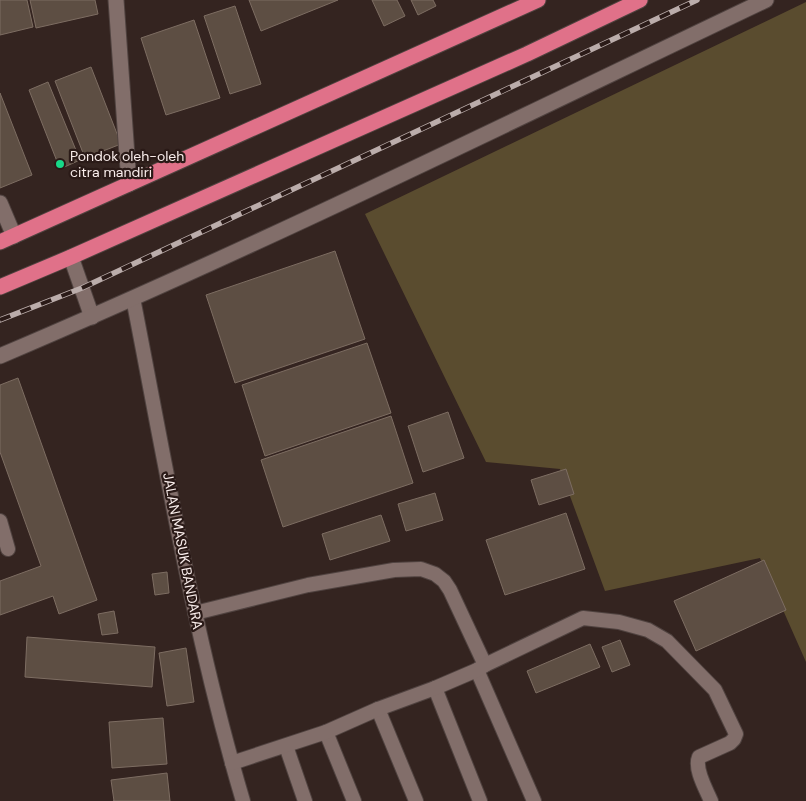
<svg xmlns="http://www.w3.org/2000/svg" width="806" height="801" font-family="'DM Sans',sans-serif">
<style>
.green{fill:#5a4c2f}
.building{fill:#5d4e43;stroke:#7d6d62}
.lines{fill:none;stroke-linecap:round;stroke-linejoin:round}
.service-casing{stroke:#504340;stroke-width:16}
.minor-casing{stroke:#504340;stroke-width:17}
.trunk-casing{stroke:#504340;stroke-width:17}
.service{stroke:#826e6a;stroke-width:14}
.minor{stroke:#826e6a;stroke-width:15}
.trunk{stroke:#e07189;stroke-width:15}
.rail-casing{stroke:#bbadab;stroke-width:5.5}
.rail{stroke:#2a1a17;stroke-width:4;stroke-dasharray:11;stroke-linecap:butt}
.poi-dot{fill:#17d989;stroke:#2a1a17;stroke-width:2}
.labels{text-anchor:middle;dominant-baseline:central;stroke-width:4.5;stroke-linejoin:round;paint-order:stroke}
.poi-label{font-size:14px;fill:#f9edeb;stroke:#2a1a17;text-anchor:start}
.street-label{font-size:14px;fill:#f9edeb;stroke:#2a1a17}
</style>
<rect width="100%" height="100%" fill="#342420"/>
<polygon class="green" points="806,2 806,662 760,558 605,591 560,469 486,462 365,214"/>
<g class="building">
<polygon points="0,0 27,0 33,27 0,35"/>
<polygon points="30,0 95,0 98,14 36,28"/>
<polygon points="249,0 338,0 261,31"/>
<polygon points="372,0 397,0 405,16 384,26"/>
<polygon points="411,0 433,0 436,6 418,15"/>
<polygon points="235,6 261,84 230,94 204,16"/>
<polygon points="194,20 220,98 166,115 141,38"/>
<polygon points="91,67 121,144 85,158 55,81"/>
<polygon points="48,82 80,160 60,169 29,90"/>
<polygon points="0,93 32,175 0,188"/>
<polygon points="335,251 365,339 235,383 206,295"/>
<polygon points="367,343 391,413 265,456 242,385"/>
<polygon points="18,378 97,600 59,614 53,596 0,615 0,581 41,566 0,452 0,385"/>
<polygon points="448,412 464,458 423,472 408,426"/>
<polygon points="391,416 413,483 283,527 261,460"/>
<polygon points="566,469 574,494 539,505 531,480"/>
<polygon points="435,493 443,520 406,531 398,504"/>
<polygon points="566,513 585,569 505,595 486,540"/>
<polygon points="381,515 390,541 330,560 322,534"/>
<polygon points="764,560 786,610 696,651 674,601"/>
<polygon points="167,572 169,593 155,595 152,574"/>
<polygon points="114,611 118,633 102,635 98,614"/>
<polygon points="27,637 155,647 152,687 25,677"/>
<polygon points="620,640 630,665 612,672 602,647"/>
<polygon points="590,644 600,667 536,693 527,671"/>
<polygon points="186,648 194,702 167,706 159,653"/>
<polygon points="163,718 167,764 112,768 109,722"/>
<polygon points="167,773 170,801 113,801 114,801 111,780"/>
</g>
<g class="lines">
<g class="service-casing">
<g id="service">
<path d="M133,298C166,467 194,636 243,801"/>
<polyline points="0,521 8,549"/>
<polyline points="195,613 308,585 394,570 421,569 435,574 444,581 450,590 485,665"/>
<polyline points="477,670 534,801"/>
<polyline points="435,688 480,801"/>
<polyline points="378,709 416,801"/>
<polyline points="326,732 354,801"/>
<polyline points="286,746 305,801"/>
<path d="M232,763L326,732L378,709L435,688L477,670L485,665L583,618L619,622L648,630L667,641L715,690L736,734L734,739L730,743L699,757C694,769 706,789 711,801"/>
</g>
</g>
<g class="minor-casing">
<g id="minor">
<polyline points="116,0 129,184"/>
<polyline points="0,203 14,236"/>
<polyline points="71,257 92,317"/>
<path d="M0,356C259,246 512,121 766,0"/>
</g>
</g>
<g class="trunk-casing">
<g id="trunk">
<polyline points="0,242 538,0"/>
<polyline points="0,287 71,257 527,54 640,0"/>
</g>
</g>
<use href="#service" class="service"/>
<use href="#minor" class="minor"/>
<use href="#trunk" class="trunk"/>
<g class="rail-casing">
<polyline id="rail" points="0,320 82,288 697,0"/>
</g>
<use href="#rail" class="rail"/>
</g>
<circle class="poi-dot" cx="60" cy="164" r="5"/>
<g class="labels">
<g class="poi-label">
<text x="70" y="156">Pondok oleh-oleh<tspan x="70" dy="16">citra mandiri</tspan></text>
</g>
<g class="street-label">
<text transform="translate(183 551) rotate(79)">JALAN MASUK BANDARA</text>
</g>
</g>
</svg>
